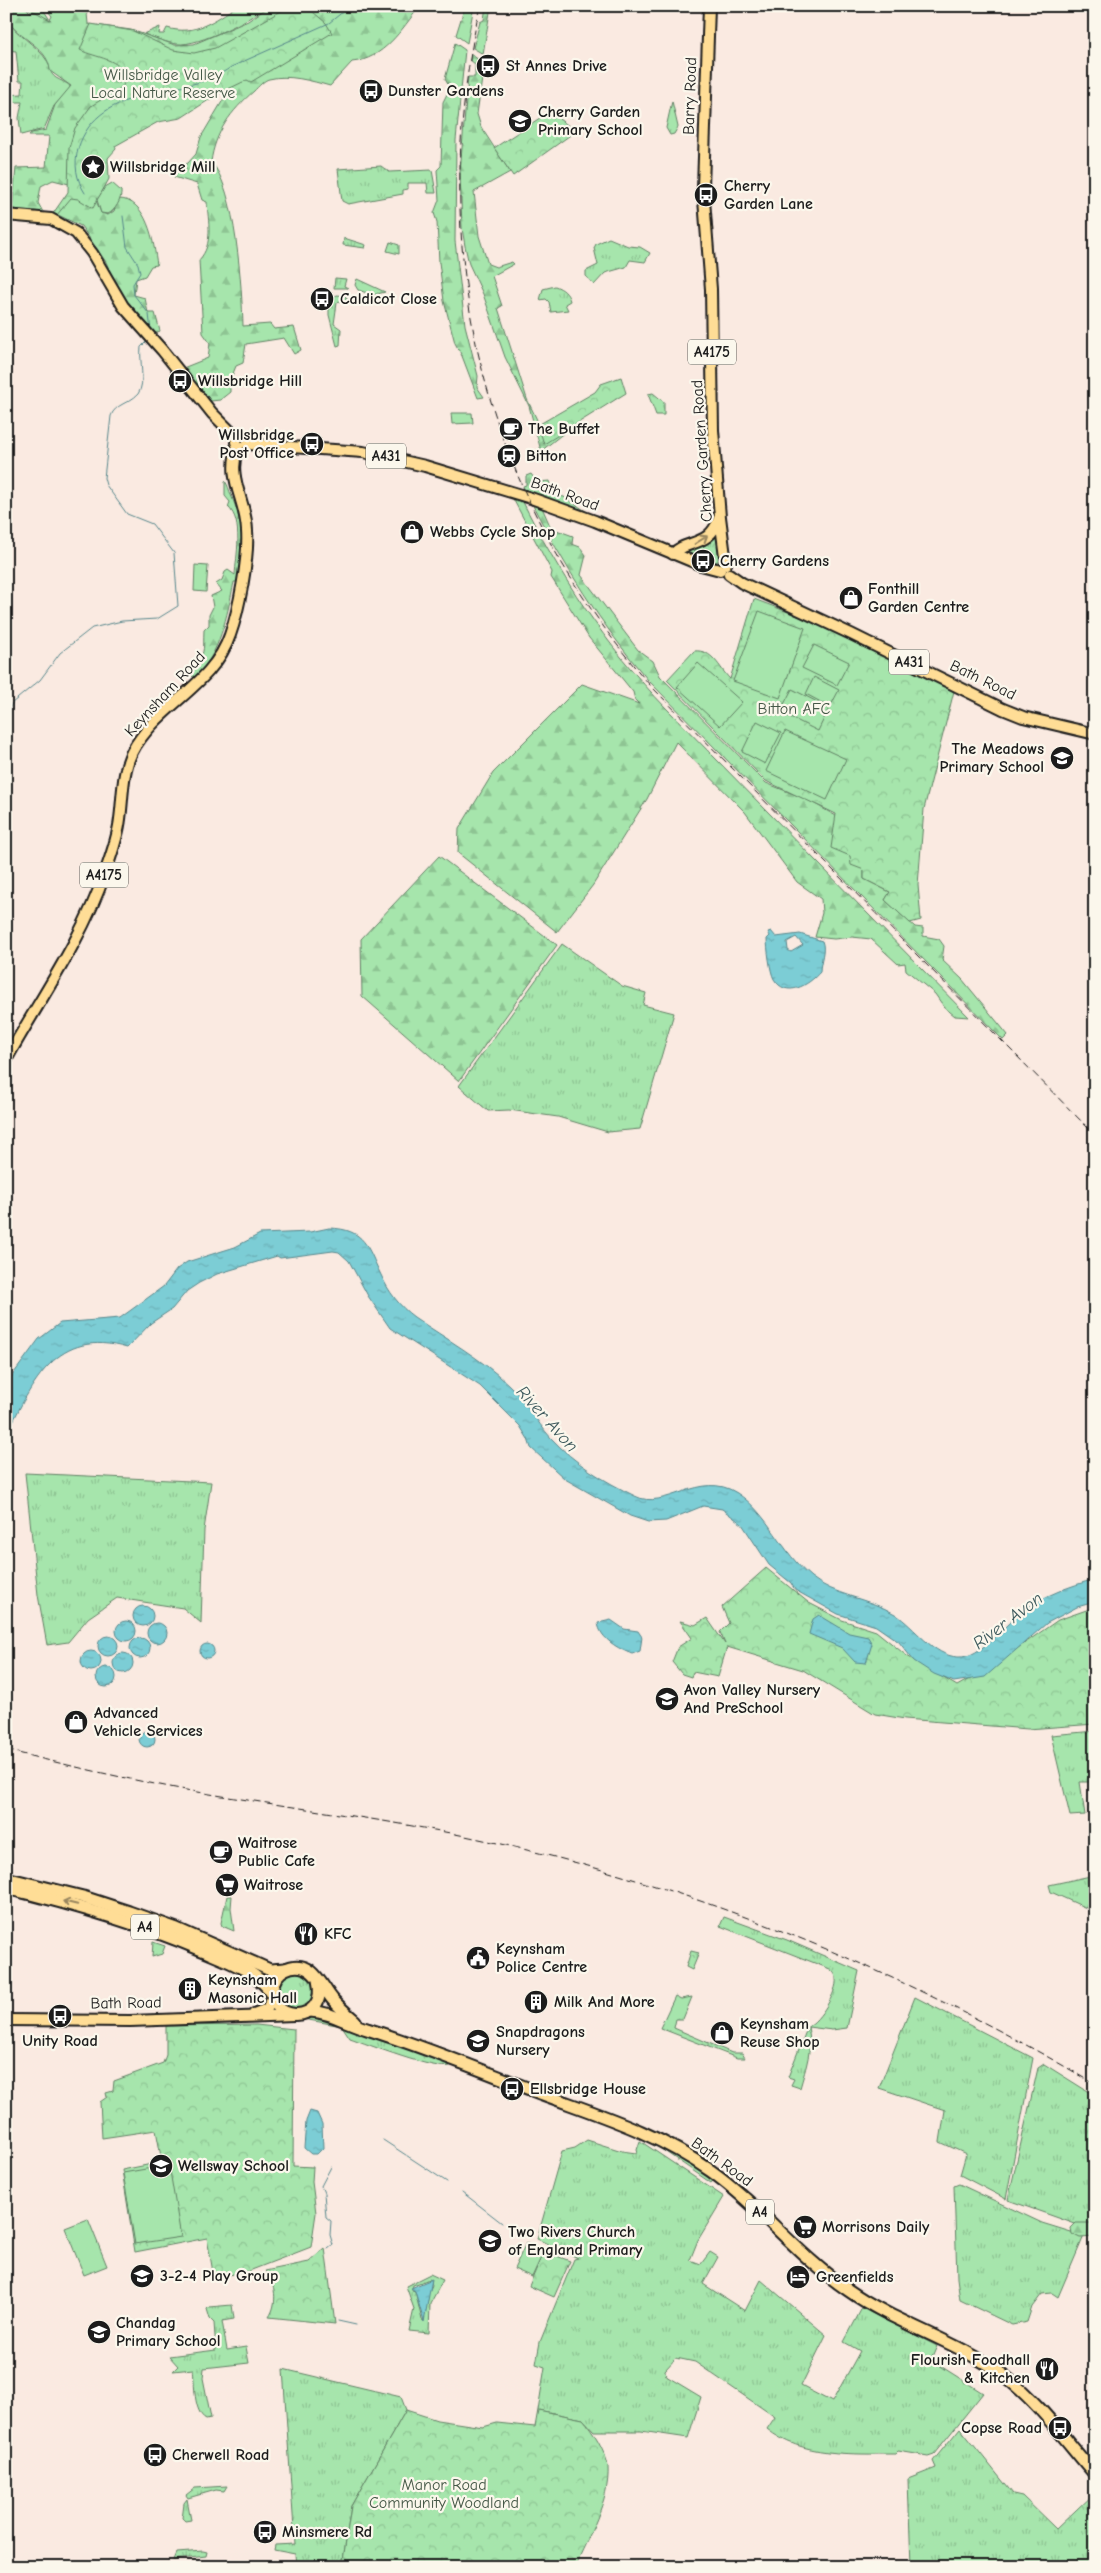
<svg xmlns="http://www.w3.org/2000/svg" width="1101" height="2573" font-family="'Comic Neue',sans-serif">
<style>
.grass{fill:url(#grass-tufts);stroke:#618064;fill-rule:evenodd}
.forest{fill:url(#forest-firs);stroke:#618064}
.park{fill:url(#park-crowns);stroke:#618064}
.garden{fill:#a6e5ac;stroke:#618064}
.water{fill:url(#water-ripples);stroke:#56868b;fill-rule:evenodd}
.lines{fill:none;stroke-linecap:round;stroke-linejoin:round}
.stream{stroke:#56868b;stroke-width:1}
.major-casing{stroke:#1c1c1c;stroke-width:14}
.highway-casing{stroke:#1c1c1c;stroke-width:15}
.major{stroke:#ffdd96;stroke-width:10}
.highway{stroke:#ffdd96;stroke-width:11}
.rail{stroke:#1c1c1c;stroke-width:1;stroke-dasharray:8 4;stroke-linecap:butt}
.oneway{stroke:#99865f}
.labels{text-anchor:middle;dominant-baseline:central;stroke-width:4.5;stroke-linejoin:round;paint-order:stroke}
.shield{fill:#fbf7ec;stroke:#5f5e5a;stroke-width:1}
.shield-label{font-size:15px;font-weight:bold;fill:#1c1c1c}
.poi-label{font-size:16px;font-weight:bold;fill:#1c1c1c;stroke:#fbf7ec;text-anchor:start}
.park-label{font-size:16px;fill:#455847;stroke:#fbf7ec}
.street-label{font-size:16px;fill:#1c1c1c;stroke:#fbf7ec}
.water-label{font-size:18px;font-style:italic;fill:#3e5a5d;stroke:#fbf7ec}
</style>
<defs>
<pattern id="grass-tufts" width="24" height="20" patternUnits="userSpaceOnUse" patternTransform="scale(1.25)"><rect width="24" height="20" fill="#a6e5ac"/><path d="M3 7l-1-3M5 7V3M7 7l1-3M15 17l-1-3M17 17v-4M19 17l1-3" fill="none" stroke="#8ec493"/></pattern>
<pattern id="forest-firs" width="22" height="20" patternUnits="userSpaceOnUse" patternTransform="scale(1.25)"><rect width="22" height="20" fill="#a6e5ac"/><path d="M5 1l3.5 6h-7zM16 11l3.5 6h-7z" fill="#8ec493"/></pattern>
<pattern id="park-crowns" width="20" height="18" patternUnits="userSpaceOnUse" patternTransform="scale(1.25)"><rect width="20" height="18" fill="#a6e5ac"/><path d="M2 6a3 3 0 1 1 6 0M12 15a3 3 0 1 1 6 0" fill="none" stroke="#8ec493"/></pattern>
<pattern id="water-ripples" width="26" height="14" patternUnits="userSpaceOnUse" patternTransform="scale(1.25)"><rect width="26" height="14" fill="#7ccdd5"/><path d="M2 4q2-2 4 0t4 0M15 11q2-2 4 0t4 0" fill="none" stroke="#6bafb6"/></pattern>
</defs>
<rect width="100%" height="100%" fill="#faeae1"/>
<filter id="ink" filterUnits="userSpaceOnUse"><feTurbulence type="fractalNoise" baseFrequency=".02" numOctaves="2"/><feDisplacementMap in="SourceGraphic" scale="10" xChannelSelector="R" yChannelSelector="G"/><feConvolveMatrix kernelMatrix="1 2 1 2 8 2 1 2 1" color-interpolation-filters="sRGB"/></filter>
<g filter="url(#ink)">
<g class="grass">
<path d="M21,6H41L50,20C40,16 30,9 21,6Z"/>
<path d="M237,6H269C250,19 200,46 177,44C167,43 155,38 144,34L160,27L159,34H164L167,28C195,36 214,21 237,6Z"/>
<path d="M6,17C13,34 37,44 48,62C51,68 49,73 56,78C61,81 66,82 70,86L69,90L54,106L44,129L21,135L19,118L22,102H6V95L22,94L23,81H19L16,51L6,50Z"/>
<polygon points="672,101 678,127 674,134 670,135 666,128"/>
<polygon points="381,166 389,172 432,170 436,193 428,193 427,183 408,183 408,189 403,190 403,194 348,204 342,201 338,169"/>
<polygon points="344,238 366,245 365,248 343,245"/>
<polygon points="609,238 628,246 640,247 650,253 645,262 630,260 626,267 605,273 594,285 586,276 586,271 598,265 594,248 596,244"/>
<polygon points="335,278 346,279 344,286 348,288 334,288"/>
<polygon points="357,279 385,292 373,295 358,290 355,285"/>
<path d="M555,286C563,289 568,293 570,301L565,304L568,310L551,312L549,302L546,299L540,300L543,289Z"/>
<polygon points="337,295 346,296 346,299 357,301 360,298 359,304 339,301 337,303 334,324 341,329 340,345 337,346 329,315 329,301"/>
<polygon points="653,393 664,402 664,415 656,415 648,394"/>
<path d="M718,535L721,557L719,561L712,562C706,554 693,559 685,553L706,545Z"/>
<polygon points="562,944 622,986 646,993 643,1005 674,1013 640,1129 608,1132 558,1117 509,1110 488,1111 459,1086"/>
<polygon points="25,1473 211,1482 204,1530 201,1623 183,1608 117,1598 88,1618 68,1642 47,1645 38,1595"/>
<polygon points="1095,1731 1095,1782 1080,1782 1085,1815 1070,1816 1051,1735"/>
<polygon points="1095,1875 1095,1912 1051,1892 1049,1885"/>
<path d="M724,1917L787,1940L859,1971L847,2028L832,2030L808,2027C813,2048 806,2067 800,2088L791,2085L794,2079L788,2077L808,2026C819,2022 838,1991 836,1979C836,1974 833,1972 830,1969L720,1926Z"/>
<polygon points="153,1942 165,1946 162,1954 152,1957"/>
<polygon points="691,1951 699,1953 692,1970 686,1967"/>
<circle cx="296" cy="1990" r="20"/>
<polygon points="675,1996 681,1999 692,1997 683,2019 676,2019 674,2028 732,2053 742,2053 745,2058 737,2058 660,2028"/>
<polygon points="915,1997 1033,2058 1006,2199 960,2175 966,2154 940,2142 945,2110 879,2088"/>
<path d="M318,2015L451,2063L450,2066C436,2071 367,2044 350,2038L342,2026L303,2019Z"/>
<polygon points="1044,2064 1095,2096 1095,2223 1078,2225 1008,2200 1038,2068"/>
<path d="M587,2140L622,2151L636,2153L640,2141L724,2197L698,2240L690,2260L701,2264L710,2252L718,2257L703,2284L745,2311L761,2280L826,2335L801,2386L832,2402L860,2351L844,2342L862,2308L937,2346L931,2360L983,2393L934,2454L928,2456L898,2451L895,2454C853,2454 801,2457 767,2429L775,2417L695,2362L676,2358L665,2370L666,2376L701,2397L688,2438L641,2431H594L583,2419L538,2410L545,2367L536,2364L540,2342L574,2259L578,2258L537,2239L562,2151L575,2148Z"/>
<polygon points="659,2143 715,2178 711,2183 657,2146"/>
<polygon points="959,2184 1042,2223 1084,2236 1058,2297 1052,2293 1042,2294 1032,2307 1027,2322 1012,2325 960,2300 957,2278 954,2186"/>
<path d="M430,2274L443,2280L430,2304L429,2333L409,2331L414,2309L406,2286ZM430,2279L432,2285L427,2296L424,2321L422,2320L415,2291L412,2290L413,2285Z"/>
<path d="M232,2305L234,2319L222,2321L227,2350L246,2347L249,2363L204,2368L203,2378L211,2418L206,2419C193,2412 195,2383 193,2369L173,2371L178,2366L169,2356L216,2350L214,2323L210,2319L207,2309L209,2307Z"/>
<polygon points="283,2369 401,2397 406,2410 351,2506 342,2567 296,2567 295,2554 274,2550 275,2545 295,2544"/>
<polygon points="960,2428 1013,2494 1022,2496 1056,2529 1095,2492 1095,2567 911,2567 908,2479 936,2468 933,2461"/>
<polygon points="227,2486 224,2491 216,2490 188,2498 186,2495 195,2488"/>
<polygon points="187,2499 191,2520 185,2521 182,2518 184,2503"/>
<polygon points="203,2551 207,2552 206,2556 174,2560 177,2553"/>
</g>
<g class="forest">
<path d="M13,6L26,8L30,12L34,11L50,20L52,16L44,6H73L78,11L87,13L88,24L131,30L175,45L194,44L248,21L270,6H313L314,8L318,6H420C401,30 384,59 352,62L330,86C312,81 288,74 269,79C264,80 258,87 254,91C231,111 215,132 211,162C236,187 242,290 243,326L270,324L274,329L294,327L301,350L294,354L284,338L246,344L243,363L236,366L230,381V392L220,400L211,401L183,368L208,358L210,343L203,333L199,260C214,244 208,221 207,202L202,200L197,184L174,177L179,168L188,163L196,154L201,137L229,90C183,106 139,131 98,155L96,200L101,213L108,215L114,211L118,199C147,198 154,243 157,265L151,266L145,276L136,279L134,295L145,298L148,313H155L160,331L156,333L121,297L106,262L81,226L56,214L73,185L53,180L41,186L38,203L43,212L12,209L16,168L46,167L49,136H29L31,133L46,130L55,105L71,86L50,71C49,44 10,37 6,14Z"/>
<polygon points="465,6 474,6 467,43 456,35"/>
<polygon points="486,6 491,6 483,54 473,48 480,22 484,20"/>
<polygon points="455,43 465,50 456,140 455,241 465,325 478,376 477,387 484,397 478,398 462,356 455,343 444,301 439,262 437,222 434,213 439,200 437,170 441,166 443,102 450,88 445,79"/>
<polygon points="471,54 484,64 477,114 481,127 510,172 474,192 479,236 488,264 496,267 512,262 514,264 492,276 502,306 498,308 527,399 539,424 539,434 565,432 541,451 529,406 505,357 483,294 469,264 465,246 462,228 460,172 468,77 475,77 475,64 470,60"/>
<polygon points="531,474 537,482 550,481 552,488 547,492 564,497 592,515 526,493 523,486 526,485 526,476"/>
<path d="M225,481C228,485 229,490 231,495C244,524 244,551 238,582H234C227,616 220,653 195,679L189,672L190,669L197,666C206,648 203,649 204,630L209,625V615L213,607L211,596L222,591L216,584L222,580L225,572L228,570L235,575C236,557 244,521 228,507L230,502L225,496Z"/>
<path d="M511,495L521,498C559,575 606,646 666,708L969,1017L955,1016L944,1007L935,994L906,970L905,963L898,964L871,939L852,937L834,939L815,937L822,913L821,899L797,882L745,812L676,742L647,799L593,885L557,932L458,853L459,829L493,773L582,684L639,704L635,700L633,692L589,638L551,577L552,572Z"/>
<path d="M530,500L540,503L551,528L573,536L572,544L580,547L586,555L581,575L638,650L653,661L660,676L766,783L806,799L838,817L851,856L864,869V879L890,892L885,900L915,927L923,928V936L939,939L944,946L942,960L962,979L1008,1035L1003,1040L648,680C601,625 563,564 530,500Z"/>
<polygon points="439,856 557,945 459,1081 362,996 361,939"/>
<polygon points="227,1896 232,1896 231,1908 234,1931 222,1926 221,1923"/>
<polygon points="1076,2223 1095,2223 1095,2237 1080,2238 1072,2234 1071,2228"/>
</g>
<g class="park">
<path d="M290,6H306L326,23L332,33L251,82L247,80L218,94L181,118L158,122L115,146L116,149L108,158L109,179L93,208L78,199L71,198L56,216L52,215L68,192L69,148L75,128L91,106L122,87L127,78C120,58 96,58 80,50L91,24L133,31L173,50L194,53L215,48Z"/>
<polygon points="549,112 576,131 513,176 494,148"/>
<polygon points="390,242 399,245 399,254 387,251"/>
<polygon points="621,377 626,393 544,444 538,425 595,392 601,384"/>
<path d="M754,599L845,634L888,659L954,691L924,809L918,885L921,920L910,923L885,900L890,892L864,879V870L851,865L850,856L831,848L836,814L766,781L667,680L694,651C713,649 719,668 730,679Z"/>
<polygon points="766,1568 809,1603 842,1620 876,1631 907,1656 957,1686 992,1666 1058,1620 1095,1607 1095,1724 1028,1729 905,1719 875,1714 803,1670 727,1647 718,1677 693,1672 691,1677 682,1674 672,1662 678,1647 692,1638 680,1621 695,1625 707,1618 725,1644 720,1632 729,1623 722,1607"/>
<polygon points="256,2025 294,2029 293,2166 313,2167 312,2182 316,2213 311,2247 249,2271 214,2278 207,2238 135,2252 122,2170 162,2162 156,2130 102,2138 100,2102 107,2097 106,2093 113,2091 114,2081 163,2063 166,2055 166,2026"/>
<path d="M325,2248L335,2324L269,2317C278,2304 276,2283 265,2271L309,2262Z"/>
<polygon points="544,2251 570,2261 554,2297 529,2286"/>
<path d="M406,2410L437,2420L483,2427L497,2423L535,2427L538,2410L583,2419C592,2429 607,2453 608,2467C610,2501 588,2536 575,2567H342L351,2506Z"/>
</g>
<g class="garden">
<path d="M112,183L121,191C122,199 115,211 108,214L101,213L97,200L105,187Z"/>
<polygon points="451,413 472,413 473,423 452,424"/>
<polygon points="195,565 208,566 206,592 194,591"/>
<polygon points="759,611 805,628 780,698 733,681"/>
<polygon points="814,645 849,662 837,685 802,668"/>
<polygon points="698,663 742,702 720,726 677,687"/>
<polygon points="814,677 839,690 830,707 806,694"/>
<polygon points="792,689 829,708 818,731 780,712"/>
<polygon points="757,721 781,733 765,764 742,752"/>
<polygon points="785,731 846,759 827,800 766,771"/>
<polygon points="169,2165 181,2237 135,2244 123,2173"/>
<polygon points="88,2219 107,2266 84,2275 65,2228"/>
<polygon points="526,2243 544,2251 532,2277 514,2269"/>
</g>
<g class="water">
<path d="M771,931L776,937L800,934L822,941C826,950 820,961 820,972C809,985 786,999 774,979C770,972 767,947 767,939L770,936L768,932ZM796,937L803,945L791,952L788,950L787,942Z"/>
<path d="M329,1228C366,1229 367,1247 381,1275C388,1291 400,1307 414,1317C446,1339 481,1358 509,1385C525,1400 536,1421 551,1438C574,1463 604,1481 635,1496C665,1512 700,1469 737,1493C768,1513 782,1553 811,1577C834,1596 869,1598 895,1614C915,1627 933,1656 958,1657C981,1659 1006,1622 1024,1610C1045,1595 1070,1586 1095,1579V1602L1077,1607L1047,1623L985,1677L954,1682L934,1674L914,1661L899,1642L876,1626L838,1614L795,1590L791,1583L769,1565L742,1524L722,1509L703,1506L666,1521L648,1522L630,1516L565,1479L531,1448L528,1439L520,1426L480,1386L390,1328L368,1296L349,1261L339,1252L333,1251L280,1258L277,1256L217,1274L199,1283L187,1291L172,1309L151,1323L127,1348C57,1327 32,1382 6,1436V1384L39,1339L60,1323L120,1318L164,1286L177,1269L187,1262L235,1247L260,1234L310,1232Z"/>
<circle cx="143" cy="1616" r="10"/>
<polygon points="819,1615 849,1633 868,1637 872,1644 866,1663 855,1662 842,1648 809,1634 813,1619"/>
<path d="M611,1620L624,1629L638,1631L642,1637L640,1651L632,1654C619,1649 600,1639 598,1623Z"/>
<circle cx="126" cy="1631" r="10"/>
<circle cx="157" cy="1633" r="10"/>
<circle cx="108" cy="1646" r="10"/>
<circle cx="140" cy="1648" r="10"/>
<circle cx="207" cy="1651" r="7"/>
<circle cx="91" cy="1661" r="10"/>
<circle cx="123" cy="1663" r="10"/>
<circle cx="106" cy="1677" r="10"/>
<circle cx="147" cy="1739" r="8"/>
<polygon points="310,2111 317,2113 322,2124 323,2148 317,2154 311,2154 304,2148 306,2121"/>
<polygon points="432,2279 424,2322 415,2291 411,2288"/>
</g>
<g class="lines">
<g class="stream">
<path d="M85,193C76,179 74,164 78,149C99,80 186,101 231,67L329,23L350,6"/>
<polyline points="123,216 127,247 138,264 140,273 133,284 134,295 149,314 151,331"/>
<path d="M6,718L12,703L40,680L60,653L92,628L122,621L157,619L178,606L174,553L152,524L127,514L106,485L104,478L111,416C115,404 130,403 138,394C146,383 139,360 141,347L147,341"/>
<polyline points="383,2140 447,2182"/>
<polyline points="462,2192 502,2223"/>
<polyline points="328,2249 333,2245 330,2235 331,2221 326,2217 324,2193 321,2186 331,2167"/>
<polyline points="338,2321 356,2325"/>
</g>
<g class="major-casing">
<g id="major">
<polyline points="709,6 703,187 711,289 713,430 720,517 726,564"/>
<polyline points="6,215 51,219 76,233 92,253 123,306 162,350 212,413 237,438 236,442 238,446"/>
<polyline points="247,444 363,452 425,466 531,498 595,521 701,565 720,570"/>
<path d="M673,554C686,539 710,548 719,518"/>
<polyline points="729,574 742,583 851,634 1003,709 1023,717 1095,734"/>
<path d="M6,1060C41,997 81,942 105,873C111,856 118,837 120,819C123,797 122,772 132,752C156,706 213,686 230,635C239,610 249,557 247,531C246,499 226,479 238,446"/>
<polyline points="254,2014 267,2009 273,1996"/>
<polyline points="6,2020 130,2021 294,2015"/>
</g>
</g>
<g class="highway-casing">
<g id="highway">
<polyline points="6,1878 83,1897 129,1912 177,1929 270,1970 285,1969"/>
<path d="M6,1888C73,1904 138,1923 202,1950C228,1961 255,1970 272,1993"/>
<path d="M318,1980C330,2029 260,2022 274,1982C277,1974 283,1969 291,1967C314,1962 321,1986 333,2000C340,2008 347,2014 355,2021"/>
<path d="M310,2011C330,2012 347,2023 367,2029C425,2047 481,2070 537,2092C601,2116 654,2131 711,2171C760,2206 798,2256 848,2290C896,2324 956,2340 1003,2375C1038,2401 1066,2441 1095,2474"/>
</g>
</g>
<use href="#major" class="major"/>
<use href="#highway" class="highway"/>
<g class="rail">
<path d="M480,6C425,255 482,492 650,685L1095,1135"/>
<path d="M6,1750C66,1765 126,1779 186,1790C279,1806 372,1817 465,1836C686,1882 900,1969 1095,2084"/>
</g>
</g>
<defs><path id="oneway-shaft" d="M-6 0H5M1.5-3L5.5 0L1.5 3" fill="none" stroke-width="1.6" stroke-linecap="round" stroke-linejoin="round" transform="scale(1.25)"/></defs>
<g class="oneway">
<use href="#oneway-shaft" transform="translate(701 540) rotate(-32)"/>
<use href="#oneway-shaft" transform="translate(70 1903) rotate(-166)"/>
</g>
</g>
<defs>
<g id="bus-disc" transform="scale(1.25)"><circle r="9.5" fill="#1c1c1c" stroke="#fbf7ec"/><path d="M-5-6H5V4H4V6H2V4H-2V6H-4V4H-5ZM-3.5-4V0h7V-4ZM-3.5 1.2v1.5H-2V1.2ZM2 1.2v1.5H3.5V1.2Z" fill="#fff"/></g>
<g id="school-disc" transform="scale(1.25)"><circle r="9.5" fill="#1c1c1c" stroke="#fbf7ec"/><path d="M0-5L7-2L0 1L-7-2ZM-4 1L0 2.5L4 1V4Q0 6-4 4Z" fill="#fff"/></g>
<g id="sight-disc" transform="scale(1.25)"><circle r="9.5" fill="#1c1c1c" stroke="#fbf7ec"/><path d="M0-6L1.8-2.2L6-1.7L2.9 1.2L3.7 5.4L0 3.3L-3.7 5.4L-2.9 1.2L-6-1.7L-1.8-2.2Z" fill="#fff"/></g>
<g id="cafe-disc" transform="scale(1.25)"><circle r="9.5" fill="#1c1c1c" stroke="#fbf7ec"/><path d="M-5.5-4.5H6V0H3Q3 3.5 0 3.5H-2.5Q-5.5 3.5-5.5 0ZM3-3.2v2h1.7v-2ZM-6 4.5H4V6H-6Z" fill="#fff"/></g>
<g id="station-disc" transform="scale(1.25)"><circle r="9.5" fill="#1c1c1c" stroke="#fbf7ec"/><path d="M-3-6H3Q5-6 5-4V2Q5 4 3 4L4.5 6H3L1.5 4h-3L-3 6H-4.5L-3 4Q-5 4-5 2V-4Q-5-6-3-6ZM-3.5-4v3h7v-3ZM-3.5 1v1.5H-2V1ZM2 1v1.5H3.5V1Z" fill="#fff"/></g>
<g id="shop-disc" transform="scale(1.25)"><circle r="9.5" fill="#1c1c1c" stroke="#fbf7ec"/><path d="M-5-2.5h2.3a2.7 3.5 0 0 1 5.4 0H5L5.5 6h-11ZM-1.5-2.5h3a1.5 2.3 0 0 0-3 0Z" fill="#fff"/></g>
<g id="supermarket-disc" transform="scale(1.25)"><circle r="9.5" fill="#1c1c1c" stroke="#fbf7ec"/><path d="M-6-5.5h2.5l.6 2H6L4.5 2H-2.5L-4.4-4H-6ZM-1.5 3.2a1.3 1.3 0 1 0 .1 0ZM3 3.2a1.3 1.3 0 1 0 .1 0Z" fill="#fff"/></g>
<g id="restaurant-disc" transform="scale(1.25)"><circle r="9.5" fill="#1c1c1c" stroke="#fbf7ec"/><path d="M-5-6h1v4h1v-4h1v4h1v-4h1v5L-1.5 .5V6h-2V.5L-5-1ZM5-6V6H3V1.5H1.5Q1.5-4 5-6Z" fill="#fff"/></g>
<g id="civic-disc" transform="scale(1.25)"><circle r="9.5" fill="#1c1c1c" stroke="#fbf7ec"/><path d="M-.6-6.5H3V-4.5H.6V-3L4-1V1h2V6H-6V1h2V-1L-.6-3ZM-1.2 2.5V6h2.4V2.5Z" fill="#fff"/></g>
<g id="building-disc" transform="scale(1.25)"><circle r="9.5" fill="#1c1c1c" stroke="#fbf7ec"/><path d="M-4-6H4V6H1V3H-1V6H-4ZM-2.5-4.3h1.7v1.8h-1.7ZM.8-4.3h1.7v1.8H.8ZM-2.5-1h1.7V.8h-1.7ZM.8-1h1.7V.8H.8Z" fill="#fff"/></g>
<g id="hotel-disc" transform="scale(1.25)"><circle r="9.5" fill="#1c1c1c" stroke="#fbf7ec"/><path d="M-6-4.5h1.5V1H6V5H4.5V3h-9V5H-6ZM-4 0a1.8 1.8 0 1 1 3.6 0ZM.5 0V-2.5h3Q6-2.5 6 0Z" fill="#fff"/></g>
</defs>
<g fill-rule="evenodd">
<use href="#bus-disc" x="488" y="66"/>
<use href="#bus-disc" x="371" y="91"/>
<use href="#school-disc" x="520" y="121"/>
<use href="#sight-disc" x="93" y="167"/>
<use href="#bus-disc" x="706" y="195"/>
<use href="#bus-disc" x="322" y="299"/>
<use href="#bus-disc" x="180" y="381"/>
<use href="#cafe-disc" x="511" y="429"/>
<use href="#bus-disc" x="312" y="444"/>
<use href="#station-disc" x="509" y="456"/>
<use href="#shop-disc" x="412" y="532"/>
<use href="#bus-disc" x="703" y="561"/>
<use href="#shop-disc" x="851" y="598"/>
<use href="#school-disc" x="1062" y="758"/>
<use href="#school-disc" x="667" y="1699"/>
<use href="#shop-disc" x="76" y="1722"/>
<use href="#cafe-disc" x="221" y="1852"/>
<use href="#supermarket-disc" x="227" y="1885"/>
<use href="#restaurant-disc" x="306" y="1934"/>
<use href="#civic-disc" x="478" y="1958"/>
<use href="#building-disc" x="190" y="1989"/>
<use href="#building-disc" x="536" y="2002"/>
<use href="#bus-disc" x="60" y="2016"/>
<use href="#shop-disc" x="722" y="2033"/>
<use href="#school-disc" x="478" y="2041"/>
<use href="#bus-disc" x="512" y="2089"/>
<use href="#school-disc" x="161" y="2166"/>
<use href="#supermarket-disc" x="805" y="2227"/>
<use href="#school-disc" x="490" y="2241"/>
<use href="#school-disc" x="142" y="2276"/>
<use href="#hotel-disc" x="798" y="2277"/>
<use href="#school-disc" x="99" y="2332"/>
<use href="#restaurant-disc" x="1047" y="2369"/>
<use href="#bus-disc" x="1060" y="2428"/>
<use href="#bus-disc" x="155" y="2455"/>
<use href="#bus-disc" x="265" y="2532"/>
</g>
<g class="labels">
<g class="shield">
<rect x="688" y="339.5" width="48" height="25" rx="4"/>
<rect x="366" y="443.5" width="40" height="25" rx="4"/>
<rect x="889" y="649.5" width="40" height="25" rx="4"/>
<rect x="80" y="862.5" width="48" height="25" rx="4"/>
<rect x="131" y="1914.5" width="28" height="25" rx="4"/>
<rect x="746" y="2199.5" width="28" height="25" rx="4"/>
</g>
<g class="shield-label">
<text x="712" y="352">A4175</text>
<text x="386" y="456">A431</text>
<text x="909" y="662">A431</text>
<text x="104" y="875">A4175</text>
<text x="145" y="1927">A4</text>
<text x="760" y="2212">A4</text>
</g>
<g class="poi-label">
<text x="506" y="66">St Annes Drive</text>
<text x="388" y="91">Dunster Gardens</text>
<text x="538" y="112">Cherry Garden<tspan x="538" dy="18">Primary School</tspan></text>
<text x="110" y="167">Willsbridge Mill</text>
<text x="724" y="186">Cherry<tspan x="724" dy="18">Garden Lane</tspan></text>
<text x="340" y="299">Caldicot Close</text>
<text x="198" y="381">Willsbridge Hill</text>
<text x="528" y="429">The Buffet</text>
<text x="294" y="435" text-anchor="end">Willsbridge<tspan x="294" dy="18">Post Office</tspan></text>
<text x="526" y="456">Bitton</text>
<text x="430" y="532">Webbs Cycle Shop</text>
<text x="720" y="561">Cherry Gardens</text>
<text x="868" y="589">Fonthill<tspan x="868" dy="18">Garden Centre</tspan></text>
<text x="1044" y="749" text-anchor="end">The Meadows<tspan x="1044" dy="18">Primary School</tspan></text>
<text x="684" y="1690">Avon Valley Nursery<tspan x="684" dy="18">And PreSchool</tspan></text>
<text x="94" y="1713">Advanced<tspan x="94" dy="18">Vehicle Services</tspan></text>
<text x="238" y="1843">Waitrose<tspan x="238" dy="18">Public Cafe</tspan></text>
<text x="244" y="1885">Waitrose</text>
<text x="324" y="1934">KFC</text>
<text x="496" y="1949">Keynsham<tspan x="496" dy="18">Police Centre</tspan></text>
<text x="208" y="1980">Keynsham<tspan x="208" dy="18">Masonic Hall</tspan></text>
<text x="554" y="2002">Milk And More</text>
<text x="740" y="2024">Keynsham<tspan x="740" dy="18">Reuse Shop</tspan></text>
<text x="496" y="2032">Snapdragons<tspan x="496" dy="18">Nursery</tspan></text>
<text x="60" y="2041" text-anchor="middle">Unity Road</text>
<text x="530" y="2089">Ellsbridge House</text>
<text x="178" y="2166">Wellsway School</text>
<text x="822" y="2227">Morrisons Daily</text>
<text x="508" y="2232">Two Rivers Church<tspan x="508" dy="18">of England Primary</tspan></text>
<text x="160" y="2276">3-2-4 Play Group</text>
<text x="816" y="2277">Greenfields</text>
<text x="116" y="2323">Chandag<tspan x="116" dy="18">Primary School</tspan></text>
<text x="1030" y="2360" text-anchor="end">Flourish Foodhall<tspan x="1030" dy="18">&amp; Kitchen</tspan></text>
<text x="1042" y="2428" text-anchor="end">Copse Road</text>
<text x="172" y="2455">Cherwell Road</text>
<text x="282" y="2532">Minsmere Rd</text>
</g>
<g class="park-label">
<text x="163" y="75">Willsbridge Valley<tspan x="163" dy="18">Local Nature Reserve</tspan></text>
<text x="794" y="709">Bitton AFC</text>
<text x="444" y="2485">Manor Road<tspan x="444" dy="18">Community Woodland</tspan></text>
</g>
<g class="street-label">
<text transform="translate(690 96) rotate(-88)">Barry Road</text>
<text transform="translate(702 451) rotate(-94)">Cherry Garden Road</text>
<text transform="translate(565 494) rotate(20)">Bath Road</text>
<text transform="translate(983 680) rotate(26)">Bath Road</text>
<text transform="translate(165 694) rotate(-47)">Keynsham Road</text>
<text transform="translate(126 2003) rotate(-1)">Bath Road</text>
<text transform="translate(722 2162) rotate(36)">Bath Road</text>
</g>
<g class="water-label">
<text transform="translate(547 1419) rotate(48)">River Avon</text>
<text transform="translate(1008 1621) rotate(-37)">River Avon</text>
</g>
</g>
<rect width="1101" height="2573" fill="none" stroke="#fbf7ec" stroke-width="25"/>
<rect x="12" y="12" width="1076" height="2548" fill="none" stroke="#1c1c1c" stroke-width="2" filter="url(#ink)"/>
</svg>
